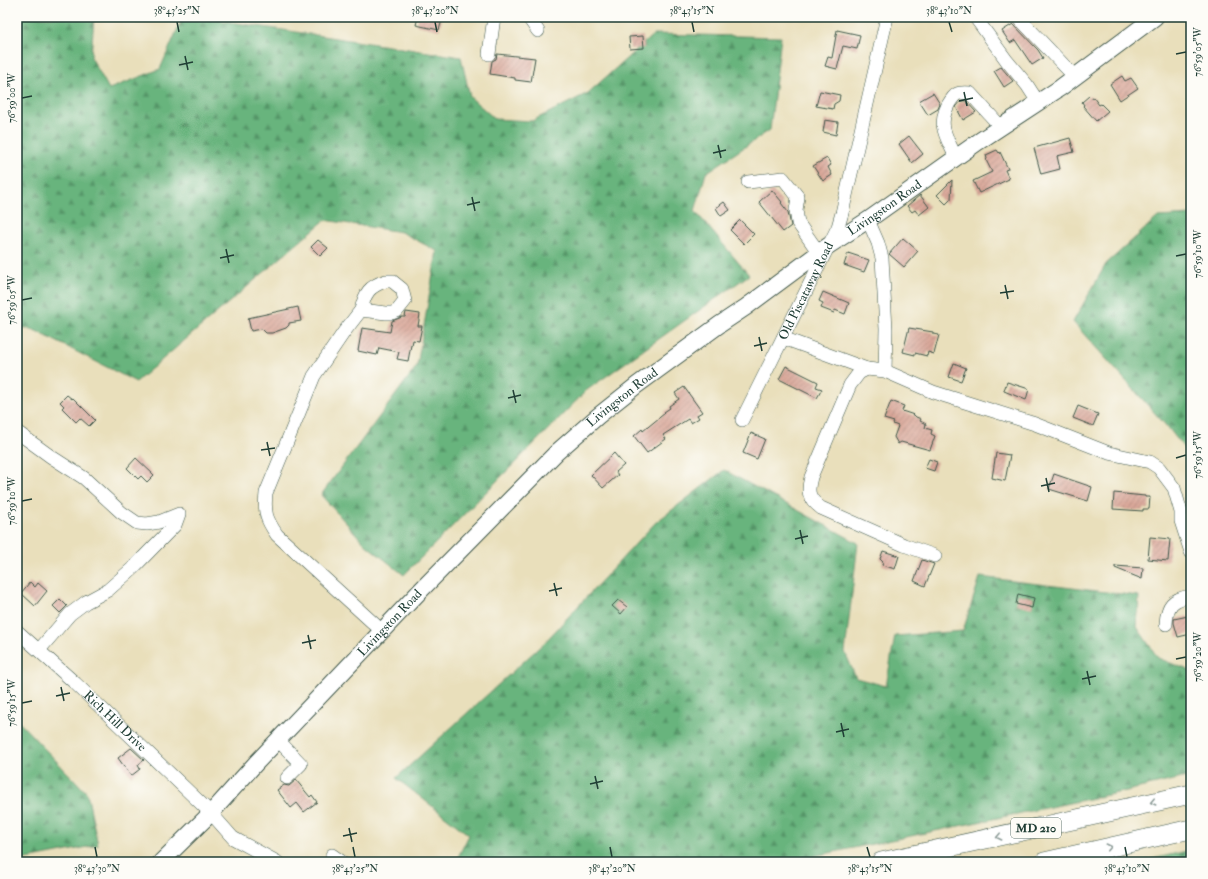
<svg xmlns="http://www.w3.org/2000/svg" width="1208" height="879" font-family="'IM FELL Double Pica',serif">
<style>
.forest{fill:url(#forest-firs);stroke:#447858}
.building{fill:url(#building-hatch)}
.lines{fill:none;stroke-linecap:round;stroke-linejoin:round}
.minor-casing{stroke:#3d5548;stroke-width:14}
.major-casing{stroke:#3d5548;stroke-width:18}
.highway-casing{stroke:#3d5548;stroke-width:20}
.minor{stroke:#fff;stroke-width:13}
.major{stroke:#fff;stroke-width:16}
.highway{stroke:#fff;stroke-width:19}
.oneway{stroke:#8f9e9a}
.ticks{fill:none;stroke:#1f3d34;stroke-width:1.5}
.labels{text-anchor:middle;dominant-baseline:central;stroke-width:3;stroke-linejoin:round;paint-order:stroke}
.shield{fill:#fdfcf7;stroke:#62766e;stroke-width:1}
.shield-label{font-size:12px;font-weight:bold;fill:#1f3d34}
.street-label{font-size:13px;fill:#1f3d34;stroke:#fdfcf7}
.neatline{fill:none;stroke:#1f3d34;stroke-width:1.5}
.ticks-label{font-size:10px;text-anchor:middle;fill:#1f3d34}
</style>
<defs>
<pattern id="forest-firs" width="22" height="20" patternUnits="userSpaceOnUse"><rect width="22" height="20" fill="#68b47d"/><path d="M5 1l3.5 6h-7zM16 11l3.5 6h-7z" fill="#559467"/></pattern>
<pattern id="building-hatch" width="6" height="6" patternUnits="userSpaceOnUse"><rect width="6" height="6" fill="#d9a799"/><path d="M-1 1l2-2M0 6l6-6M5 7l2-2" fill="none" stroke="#af897e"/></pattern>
</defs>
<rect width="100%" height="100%" fill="#fdfcf7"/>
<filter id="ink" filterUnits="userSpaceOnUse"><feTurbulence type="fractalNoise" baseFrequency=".025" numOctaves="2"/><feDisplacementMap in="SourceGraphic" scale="8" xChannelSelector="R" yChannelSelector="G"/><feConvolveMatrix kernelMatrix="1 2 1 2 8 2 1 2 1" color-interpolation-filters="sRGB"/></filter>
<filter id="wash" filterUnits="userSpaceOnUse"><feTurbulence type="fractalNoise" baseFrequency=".012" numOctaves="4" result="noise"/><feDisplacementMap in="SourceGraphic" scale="16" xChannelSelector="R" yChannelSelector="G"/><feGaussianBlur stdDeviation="0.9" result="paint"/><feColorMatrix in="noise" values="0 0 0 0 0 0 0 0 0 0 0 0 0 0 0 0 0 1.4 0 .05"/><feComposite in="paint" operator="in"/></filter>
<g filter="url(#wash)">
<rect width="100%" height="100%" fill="#e9dfbb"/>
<g class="forest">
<polygon points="19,17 94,17 91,57 109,89 160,69 183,17 197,17 461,57 470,97 495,119 532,121 588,93 654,34 781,37 770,130 706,173 695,211 749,275 587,390 404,575 365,544 321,495 417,366 437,251 401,232 325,220 136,382 34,330 17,326 17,24"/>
<polygon points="1191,215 1191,457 1170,430 1073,322 1106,264 1158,217"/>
<polygon points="724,470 858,543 845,652 856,678 886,686 895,636 963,631 980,577 1139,596 1137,627 1158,658 1191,671 1191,776 1122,792 786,862 455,862 456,861 469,835 396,778 545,642 655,523"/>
<polygon points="17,720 87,793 98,845 17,861"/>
<polygon points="1191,850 1191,862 1140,862"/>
</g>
<g id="blocks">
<g class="building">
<polygon points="418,17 430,17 442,20 439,30 416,25"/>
<polygon points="1013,24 1038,50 1043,58 1032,65 1015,40 1010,43 1002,31"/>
<polygon points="837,30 860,35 857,49 843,46 837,69 825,66 828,57 832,58"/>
<polygon points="643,36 644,48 630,49 629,37"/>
<polygon points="497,54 535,58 531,82 515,80 515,78 490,74 492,61 496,59"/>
<polygon points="1001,67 1013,81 1004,87 994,71"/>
<polygon points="1122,76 1125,81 1131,78 1138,88 1120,100 1110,84"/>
<polygon points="820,91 840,95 839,101 834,104 833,109 816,106"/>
<polygon points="933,93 940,104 938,109 928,115 919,101"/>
<polygon points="1089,96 1091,98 1093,97 1099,105 1101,104 1108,111 1096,121 1083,106 1084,105 1082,102"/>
<polygon points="961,101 966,101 976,112 963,120 956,107"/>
<polygon points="825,120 838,122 836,135 823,132"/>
<polygon points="909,136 923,154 912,163 899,144"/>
<polygon points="1070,138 1074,152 1057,156 1060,169 1041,174 1034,148"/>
<polygon points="997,150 999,153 1000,152 1008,169 1005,170 1009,179 979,193 973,181 992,172 986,160 987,159 986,155"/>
<polygon points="827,158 831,165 828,167 832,175 823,181 813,166"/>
<polygon points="952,180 951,199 946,204 937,195"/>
<polygon points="772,190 782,202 781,203 788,212 791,226 783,232 759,202"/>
<polygon points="920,195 929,207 919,215 915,210 912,212 907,206"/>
<polygon points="724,202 730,210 721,216 716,208"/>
<polygon points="740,220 754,234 744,244 730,230"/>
<polygon points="903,238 918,251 904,267 889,254"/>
<polygon points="318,240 328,248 320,256 311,247"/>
<polygon points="848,253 869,260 864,272 844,265"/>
<polygon points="823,292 849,303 845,314 835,310 834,313 821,308 823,303 819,301"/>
<polygon points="298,307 301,321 289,323 289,325 286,328 272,333 266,333 262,329 251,331 248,318"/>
<polygon points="406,312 420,314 418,326 422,326 419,341 413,340 412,345 411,345 408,361 397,359 399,352 379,348 377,355 358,351 362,328 390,332 392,321 402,317 405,317"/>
<polygon points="909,328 933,332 933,334 939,335 934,354 928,352 927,356 915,353 915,355 903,352"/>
<polygon points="954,363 966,368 961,381 949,377"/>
<polygon points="786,366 818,382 816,387 822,389 817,398 779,379"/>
<polygon points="1007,382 1029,389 1026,400 1004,391 1004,390"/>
<polygon points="684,387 702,412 697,415 699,418 691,423 688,419 663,435 666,439 647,453 634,436 642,429 643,431 665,413 664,412 670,408 669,406 679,399 675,393"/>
<polygon points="67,395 72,399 73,398 95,420 89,426 80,418 76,422 62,408 64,406 60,402"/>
<polygon points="891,401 904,406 902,411 914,415 916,417 921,419 920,421 926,424 925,428 932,430 931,434 935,436 930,450 901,442 898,444 894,437 898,426 893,424 894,422 884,419"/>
<polygon points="1078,406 1098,414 1093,426 1073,418"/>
<polygon points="751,433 765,439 757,459 743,453"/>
<polygon points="614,453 624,465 616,472 618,475 603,488 591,475"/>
<polygon points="996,453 1010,455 1005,481 992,478"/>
<polygon points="136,458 154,475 147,482 141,476 138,479 127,468"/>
<polygon points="929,459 937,462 934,471 925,468"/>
<polygon points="1054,474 1092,487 1088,501 1049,489"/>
<polygon points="1114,493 1145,496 1145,497 1150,497 1149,509 1143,509 1143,511 1113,509"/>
<polygon points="1150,537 1170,539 1168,561 1148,559"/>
<polygon points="883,551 899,556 895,569 882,565 883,562 880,559"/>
<polygon points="922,560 934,564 925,586 914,581"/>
<polygon points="1115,566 1143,568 1142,579 1115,568"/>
<polygon points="30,582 35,587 38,583 47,591 35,606 21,593"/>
<polygon points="1018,594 1034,598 1032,608 1016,604"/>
<polygon points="60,599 67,606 60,613 53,606"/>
<polygon points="618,600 627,607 621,614 612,606"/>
<polygon points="1188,616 1189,618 1191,617 1191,634 1178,637 1174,623 1174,619"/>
<polygon points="131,748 144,760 138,765 140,769 131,776 118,758"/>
<polygon points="296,780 310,797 312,795 317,802 304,812 297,803 291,808 277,790 284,785 289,786"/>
</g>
</g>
</g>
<g filter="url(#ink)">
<use href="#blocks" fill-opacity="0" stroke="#3d5548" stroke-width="1"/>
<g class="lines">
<g class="minor-casing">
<g id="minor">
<polyline points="528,17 538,31"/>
<polyline points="975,17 1007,61 1027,85 1038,102"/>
<polyline points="1018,17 1075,77"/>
<polyline points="489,54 494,17"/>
<path d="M956,158C947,137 937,127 948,105C955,93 957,92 970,93L1001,127"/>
<polyline points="748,182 783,178 798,197 796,210 798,223 819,253"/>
<polyline points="868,220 878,243 882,258 886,329 885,371"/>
<path d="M386,281H392L402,289L405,301L397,311L392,313H386L361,310C365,293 369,286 386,281Z"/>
<path d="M361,310L344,332L314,376L266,493C264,513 266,519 277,535L382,631"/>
<polyline points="783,338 867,369"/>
<path id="s1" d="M742,420L838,227L842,213L887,17"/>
<polyline points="17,432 50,456 84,478 121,512 137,523 147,524 159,522 179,514 175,525 133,568 108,590 86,602 70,614 39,650"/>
<path d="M935,556L904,545L821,508C808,498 807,492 811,477L850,385L859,373L867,369L885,371L933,392L1035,424L1109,453L1150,462L1159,468L1174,488L1181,512V521L1191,552"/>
<path d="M1166,624C1167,605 1172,599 1191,596"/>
<path id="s2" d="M17,631L75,683L211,813L233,838L277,862"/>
<polyline points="278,740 301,764 287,778"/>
<polyline points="332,855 342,862"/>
</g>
</g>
<g class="major-casing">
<g id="major">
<path id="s3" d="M161,862L211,813L256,763L422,589L557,452L598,416L637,385L719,325L746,307L828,246L868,220L978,142L1060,88L1155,17"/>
</g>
</g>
<g class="highway-casing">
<g id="highway">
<polyline points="881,862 1191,794"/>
<polyline points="1044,862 1191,829"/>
</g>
</g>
<use href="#minor" class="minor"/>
<use href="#major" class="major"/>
<use href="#highway" class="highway"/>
</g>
<defs><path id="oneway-chevron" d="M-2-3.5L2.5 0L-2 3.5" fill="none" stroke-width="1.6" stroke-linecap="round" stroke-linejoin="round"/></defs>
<g class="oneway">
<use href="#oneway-chevron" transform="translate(1153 802) rotate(167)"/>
<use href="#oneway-chevron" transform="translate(999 837) rotate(167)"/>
<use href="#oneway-chevron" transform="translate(1109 847) rotate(-13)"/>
</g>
</g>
<path class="ticks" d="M177,22L179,32M435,22L437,32M692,22L694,32M949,22L952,32M1176,54L1186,52M185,56L188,70M179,65L193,62M964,92L967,106M22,98L32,96M959,101L973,98M718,145L721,158M713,153L726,150M472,197L475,211M467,205L480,202M226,249L229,263M1176,256L1186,254M220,258L234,255M1005,285L1008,299M1000,293L1014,291M22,300L32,298M759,337L762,351M754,346L767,343M513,390L516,403M508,398L521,395M267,442L270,456M261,450L275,448M1176,458L1186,455M1046,478L1049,492M1041,486L1055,483M22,501L32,499M800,530L803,544M795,539L808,536M554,583L557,596M549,591L562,588M308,635L311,649M302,643L316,640M1176,659L1186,657M1087,671L1090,685M1082,679L1096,676M61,687L64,701M56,696L70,693M22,703L32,701M841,723L844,737M836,732L849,729M595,776L598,789M590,784L603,781M349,828L352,842M343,836L357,833M95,847L97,857M353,847L355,857M610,847L612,857M867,847L870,857M1125,847L1127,857"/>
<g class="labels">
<rect class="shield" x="1011" y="818" width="50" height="20" rx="3"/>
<g class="shield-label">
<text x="1036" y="828">MD 210</text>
</g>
<g class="street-label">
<text stroke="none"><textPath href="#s3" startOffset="979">Livingston Road</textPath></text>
<text stroke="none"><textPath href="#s1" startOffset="144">Old Piscataway Road</textPath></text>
<text stroke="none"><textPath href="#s3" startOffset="655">Livingston Road</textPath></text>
<text stroke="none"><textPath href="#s3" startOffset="331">Livingston Road</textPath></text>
<text stroke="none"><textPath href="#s2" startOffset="133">Rich Hill Drive</textPath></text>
</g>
</g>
<rect width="1208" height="879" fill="none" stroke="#fdfcf7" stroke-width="44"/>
<rect x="22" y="22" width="1164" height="835" class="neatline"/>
<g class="ticks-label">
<text x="177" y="14">38°43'25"N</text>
<text x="435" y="14">38°43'20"N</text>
<text x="692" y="14">38°43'15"N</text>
<text x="949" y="14">38°43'10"N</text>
<text transform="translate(1197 52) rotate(-90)" y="4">76°59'05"W</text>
<text transform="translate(11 98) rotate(-90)" y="4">76°59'00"W</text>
<text transform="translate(1197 254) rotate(-90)" y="4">76°59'10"W</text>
<text transform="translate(11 300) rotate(-90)" y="4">76°59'05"W</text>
<text transform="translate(1197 455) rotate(-90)" y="4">76°59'15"W</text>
<text transform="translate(11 501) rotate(-90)" y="4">76°59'10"W</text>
<text transform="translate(1197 657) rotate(-90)" y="4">76°59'20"W</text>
<text transform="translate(11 703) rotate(-90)" y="4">76°59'15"W</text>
<text x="97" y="872">38°43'30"N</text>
<text x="355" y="872">38°43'25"N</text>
<text x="612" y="872">38°43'20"N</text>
<text x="870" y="872">38°43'15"N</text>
<text x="1127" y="872">38°43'10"N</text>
</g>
</svg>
